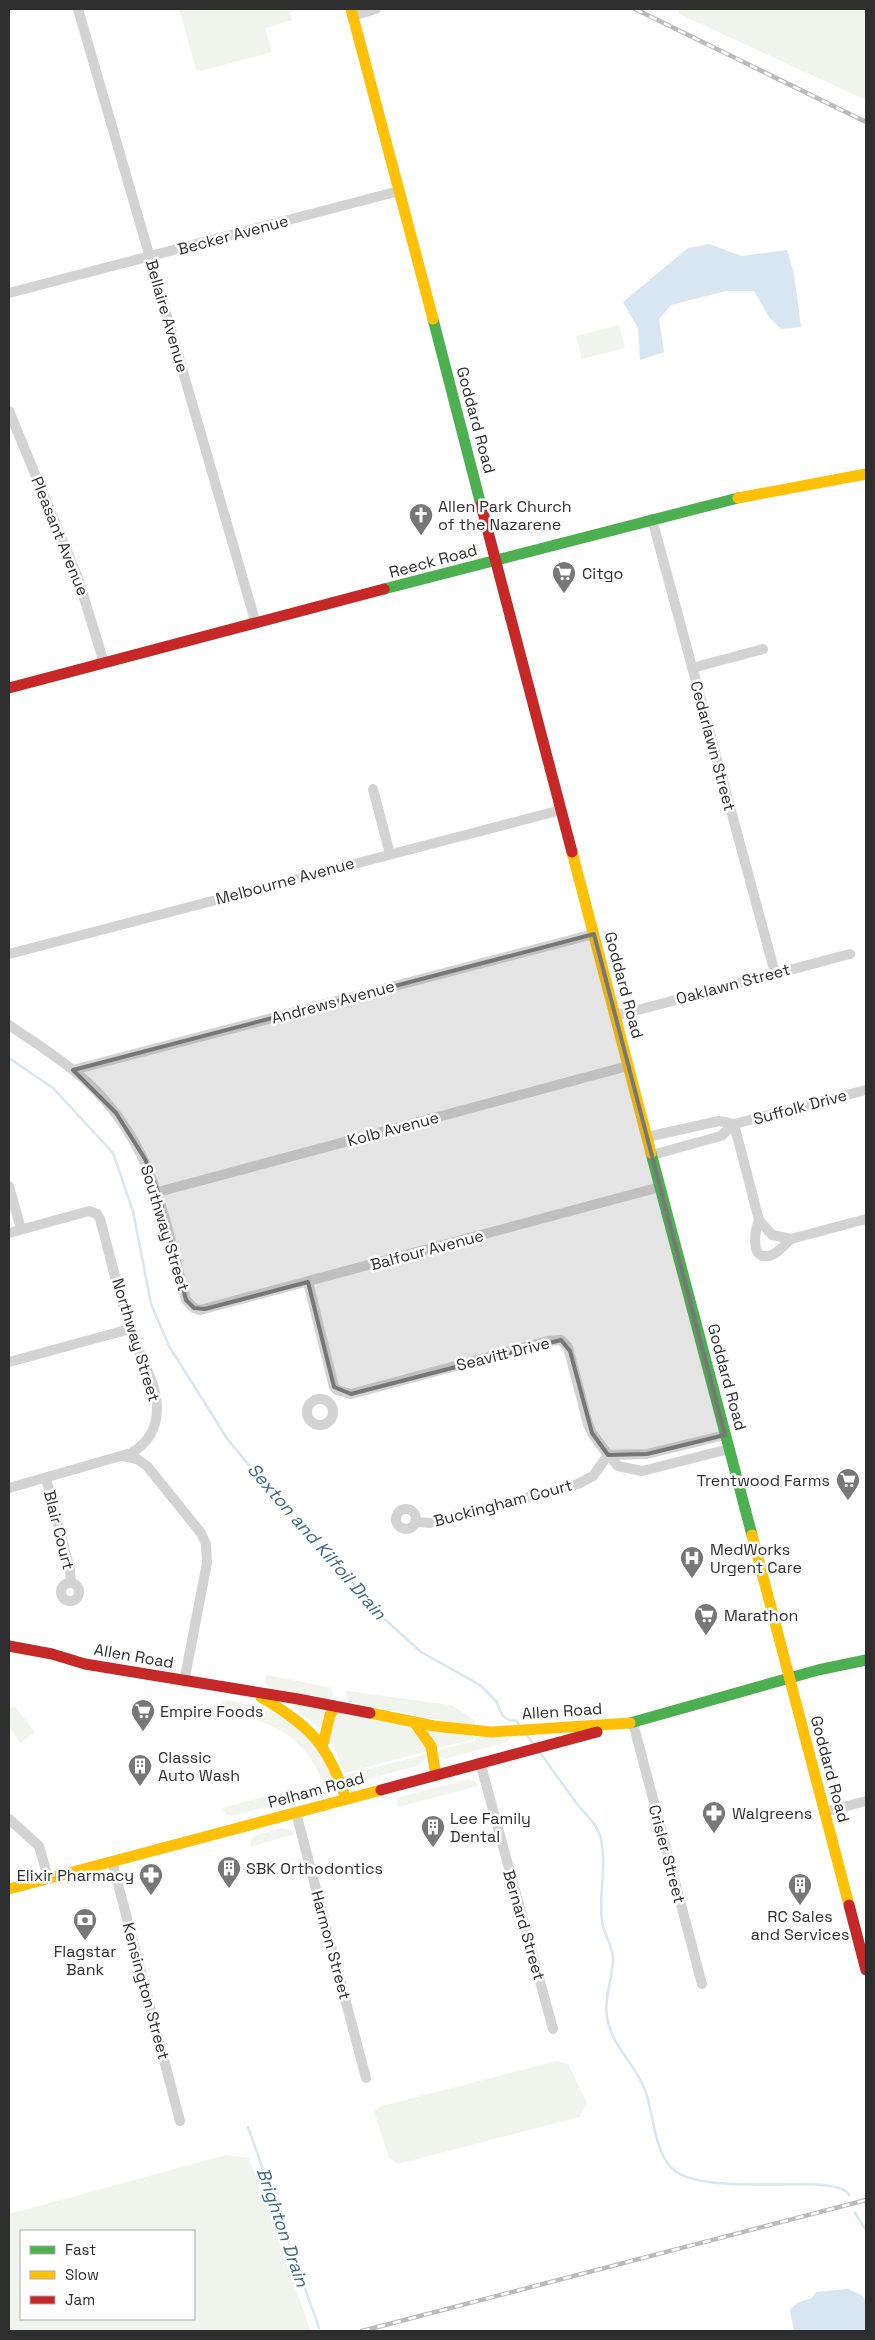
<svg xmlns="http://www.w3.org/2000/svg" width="875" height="2340" font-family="'Space Grotesk',sans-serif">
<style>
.green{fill:#f0f4ec;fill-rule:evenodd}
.water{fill:#d8e6f1}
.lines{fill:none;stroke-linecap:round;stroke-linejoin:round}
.stream{stroke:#d8e6f1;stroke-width:2.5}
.street{stroke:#d3d3d3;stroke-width:10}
.fast{stroke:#4caf50;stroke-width:11}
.slow{stroke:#ffc107;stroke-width:11}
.jam{stroke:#c62828;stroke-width:11}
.rail-casing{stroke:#bababa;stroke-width:4.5}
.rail{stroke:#fff;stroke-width:2.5;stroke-dasharray:8;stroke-linecap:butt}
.marked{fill:#777;fill-opacity:0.2;stroke:#777;stroke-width:4;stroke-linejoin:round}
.labels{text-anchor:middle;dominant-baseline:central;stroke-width:5;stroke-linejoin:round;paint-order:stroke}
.street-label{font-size:16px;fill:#2e2e2e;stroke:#fff}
.poi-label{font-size:16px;fill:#2e2e2e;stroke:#fff;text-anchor:start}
.water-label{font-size:18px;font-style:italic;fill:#3e6a8e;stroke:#fff}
</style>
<rect width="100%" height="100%" fill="#fff"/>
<g class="green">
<polygon points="179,9 301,9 290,12 292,20 265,28 272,52 197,72"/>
<polygon points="678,9 866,9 866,100 679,14"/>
<polygon points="619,325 625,348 582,359 576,336"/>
<polygon points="267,1675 332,1688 333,1696 330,1699 270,1688 265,1682"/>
<polygon points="347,1691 451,1705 476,1721 474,1726 465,1725 349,1702 346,1696"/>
<path d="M227,1700C282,1711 308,1723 332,1776L322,1779C299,1730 269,1721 219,1711L221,1704Z"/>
<polygon points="292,1705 325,1709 320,1729 292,1706"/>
<polygon points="14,1706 35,1732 20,1743 9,1727 9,1710"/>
<polygon points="342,1713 409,1728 413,1731 426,1751 345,1773 331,1740 335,1720"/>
<polygon points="430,1732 473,1736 474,1739 437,1748"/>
<polygon points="476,1737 508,1738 509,1740 507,1742 445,1759 438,1756 439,1750 475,1741"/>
<polygon points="427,1754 425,1760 419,1765 362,1781 353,1782 346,1775"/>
<polygon points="468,1779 476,1782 478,1786 398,1807 397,1801 400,1797"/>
<polygon points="283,1792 283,1800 280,1803 232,1816 226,1814 222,1808"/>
<polygon points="282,1828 290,1830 294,1834 251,1847 250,1842 254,1836"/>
<polygon points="557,2061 568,2064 587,2103 579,2117 398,2164 389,2158 374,2111 382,2106"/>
<path d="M226,2155L249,2158L310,2329L304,2331H9V2214ZM21,2231H194V2319H21Z"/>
</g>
<g class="water">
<polygon points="709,244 742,256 787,250 794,274 801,327 781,329 769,317 754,291 726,291 671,305 659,319 664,352 640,360 638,328 623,302 688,248"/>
<polygon points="848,2289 861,2295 866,2301 866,2331 794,2331 790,2310 797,2303 812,2298 816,2292"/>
</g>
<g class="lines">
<g class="stream">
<polyline points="9,1058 53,1088 113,1153 133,1211 151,1304 169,1346 228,1440 325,1557 340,1573 351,1581 369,1605 421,1652 480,1685 496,1701 502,1715 509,1720 517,1721 519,1725"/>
<polyline points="527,1735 534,1745"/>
<path d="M540,1753C553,1770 565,1788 578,1805C586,1815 596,1823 600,1835C608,1865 598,1892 602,1921C604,1935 614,1948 613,1961C612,1980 604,1998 607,2017C611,2046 636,2064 645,2090C654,2115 653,2144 669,2165C695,2202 839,2170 849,2195"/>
<polyline points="248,2127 319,2328"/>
<polyline points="855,2213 866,2230"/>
</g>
<g class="street">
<polyline points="78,9 256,624"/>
<polyline points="352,16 376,9"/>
<polyline points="9,293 399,191"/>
<polyline points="9,411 78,578 104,663"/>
<polyline points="652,519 775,973"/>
<polyline points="692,668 763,649"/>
<polyline points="373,789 390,854"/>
<polyline points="9,954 561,810"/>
<polyline points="615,1016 850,954"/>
<path d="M9,1025C35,1043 63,1060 86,1081C153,1142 164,1217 186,1300L194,1308L200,1310L660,1187"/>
<polyline points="73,1070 594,934"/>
<polyline points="734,1124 759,1220 772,1235 791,1239 866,1219"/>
<polyline points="647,1137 719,1121 734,1124 866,1090"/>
<polyline points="652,1155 721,1136 734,1124"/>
<polyline points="9,1186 21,1229"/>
<polyline points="158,1192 628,1066"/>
<path d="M759,1220C755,1231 749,1263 772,1255C779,1252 785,1244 791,1239"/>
<path d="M9,1233L89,1211L97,1214L100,1219C110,1256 119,1294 130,1330C138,1354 158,1384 157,1409C157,1429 147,1444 131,1453L9,1488"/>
<polyline points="308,1282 334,1387 337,1390"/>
<polyline points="9,1362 130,1329"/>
<polyline points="337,1390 351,1394 548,1341 561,1340 568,1347 588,1424 592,1433 608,1455 593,1476 578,1484 430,1523 415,1522"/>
<circle cx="320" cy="1412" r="13"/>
<polyline points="725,1435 647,1454 608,1455 618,1466 642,1471 729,1449"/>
<polyline points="123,1456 137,1459 147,1466 201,1533 206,1544 207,1563 184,1682"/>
<polyline points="46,1478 70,1570 71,1583"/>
<circle cx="406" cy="1519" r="10"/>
<circle cx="70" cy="1592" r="9"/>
<polyline points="633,1723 702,1984"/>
<polyline points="480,1762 553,2029"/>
<polyline points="824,1812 866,1801"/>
<polyline points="296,1813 366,2078"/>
<polyline points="9,1819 39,1846 48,1878"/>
<polyline points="112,1861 180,2121"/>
</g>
<g class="fast">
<polyline points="433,319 481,505"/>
<polyline points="384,589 738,498"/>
<polyline points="651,1153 752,1535"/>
<polyline points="630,1723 818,1670 866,1660"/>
</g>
<g class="slow">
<polyline points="351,9 433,319"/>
<polyline points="738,498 866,474"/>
<polyline points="572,852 651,1153"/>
<polyline points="752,1535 849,1905"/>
<path d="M261,1697C310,1726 328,1744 346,1799"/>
<polyline points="370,1713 434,1726 491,1732 630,1723"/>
<polyline points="414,1722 431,1746 436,1775"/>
<polyline points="323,1744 330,1715 335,1707"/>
<polyline points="9,1889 381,1790"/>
</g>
<g class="jam">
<polyline points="481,505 572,852"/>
<polyline points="9,688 384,589"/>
<polyline points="9,1646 52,1654 85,1664 298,1699 370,1713"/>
<polyline points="381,1790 597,1732"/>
<polyline points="849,1905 866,1970"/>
</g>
<g class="rail-casing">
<g id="rail">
<polyline points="635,9 866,122"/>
<polyline points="362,2331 866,2200"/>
</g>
</g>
<use href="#rail" class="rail"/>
</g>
<path class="marked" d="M594,934L725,1435L647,1454L608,1455L592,1433L570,1351L561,1340L351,1394L334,1387L308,1282L205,1309L194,1308L186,1300L158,1192L145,1159L116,1113L73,1070Z"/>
<defs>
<g id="church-pin" transform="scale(1.25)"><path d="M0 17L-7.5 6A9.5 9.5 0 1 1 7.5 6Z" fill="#777" stroke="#fff"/><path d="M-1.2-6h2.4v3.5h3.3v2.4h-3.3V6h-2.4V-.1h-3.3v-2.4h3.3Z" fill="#fff"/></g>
<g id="supermarket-pin" transform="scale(1.25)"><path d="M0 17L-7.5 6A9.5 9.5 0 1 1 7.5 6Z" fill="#777" stroke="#fff"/><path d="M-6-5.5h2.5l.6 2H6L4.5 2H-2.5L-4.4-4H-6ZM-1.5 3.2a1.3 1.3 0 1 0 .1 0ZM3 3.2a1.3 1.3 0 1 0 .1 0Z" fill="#fff"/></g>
<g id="hospital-pin" transform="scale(1.25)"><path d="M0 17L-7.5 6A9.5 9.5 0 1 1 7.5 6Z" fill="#777" stroke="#fff"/><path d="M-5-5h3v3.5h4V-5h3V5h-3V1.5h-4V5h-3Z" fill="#fff"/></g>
<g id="building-pin" transform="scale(1.25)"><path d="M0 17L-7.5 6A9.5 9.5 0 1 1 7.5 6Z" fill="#777" stroke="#fff"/><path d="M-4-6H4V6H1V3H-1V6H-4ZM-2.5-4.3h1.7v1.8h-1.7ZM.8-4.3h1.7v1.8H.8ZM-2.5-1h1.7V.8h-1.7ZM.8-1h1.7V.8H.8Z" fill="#fff"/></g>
<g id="pharmacy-pin" transform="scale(1.25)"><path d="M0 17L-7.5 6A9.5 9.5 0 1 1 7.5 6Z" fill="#777" stroke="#fff"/><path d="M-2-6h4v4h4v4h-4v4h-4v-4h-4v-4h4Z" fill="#fff"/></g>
<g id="bank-pin" transform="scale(1.25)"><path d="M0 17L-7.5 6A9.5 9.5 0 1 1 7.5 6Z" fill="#777" stroke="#fff"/><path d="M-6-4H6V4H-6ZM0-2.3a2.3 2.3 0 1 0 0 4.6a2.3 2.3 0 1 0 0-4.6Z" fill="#fff"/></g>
</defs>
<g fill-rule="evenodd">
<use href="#church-pin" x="421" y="515"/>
<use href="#supermarket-pin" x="564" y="573"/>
<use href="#supermarket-pin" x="848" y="1480"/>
<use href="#hospital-pin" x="692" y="1558"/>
<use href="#supermarket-pin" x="706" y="1615"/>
<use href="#supermarket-pin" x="143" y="1711"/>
<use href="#building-pin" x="140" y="1766"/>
<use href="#pharmacy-pin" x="714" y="1813"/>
<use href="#building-pin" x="433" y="1827"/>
<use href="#building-pin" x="229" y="1868"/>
<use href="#pharmacy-pin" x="151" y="1875"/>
<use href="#building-pin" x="800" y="1885"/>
<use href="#bank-pin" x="85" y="1920"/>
</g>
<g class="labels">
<g class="street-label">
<text transform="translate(233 235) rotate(-15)">Becker Avenue</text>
<text transform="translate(167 316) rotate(74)">Bellaire Avenue</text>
<text transform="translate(476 420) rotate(75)">Goddard Road</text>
<text transform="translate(60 536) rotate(68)">Pleasant Avenue</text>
<text transform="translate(433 561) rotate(-15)">Reeck Road</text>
<text transform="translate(713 746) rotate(75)">Cedarlawn Street</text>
<text transform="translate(285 881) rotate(-15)">Melbourne Avenue</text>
<text transform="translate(733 984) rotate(-15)">Oaklawn Street</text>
<text transform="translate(624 985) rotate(75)">Goddard Road</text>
<text transform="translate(333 1002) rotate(-15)">Andrews Avenue</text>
<text transform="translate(800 1107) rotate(-15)">Suffolk Drive</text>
<text transform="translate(393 1129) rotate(-15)">Kolb Avenue</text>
<text transform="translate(165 1228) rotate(73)">Southway Street</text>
<text transform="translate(427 1250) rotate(-15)">Balfour Avenue</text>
<text transform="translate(136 1340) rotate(73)">Northway Street</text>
<text transform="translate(503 1354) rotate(-14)">Seavitt Drive</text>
<text transform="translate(727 1377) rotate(75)">Goddard Road</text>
<text transform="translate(503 1503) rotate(-15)">Buckingham Court</text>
<text transform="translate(59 1530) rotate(76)">Blair Court</text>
<text transform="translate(134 1656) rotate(10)">Allen Road</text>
<text transform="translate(562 1711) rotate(-4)">Allen Road</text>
<text transform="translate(830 1769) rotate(75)">Goddard Road</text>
<text transform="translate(316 1790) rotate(-15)">Pelham Road</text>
<text transform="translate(667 1854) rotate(75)">Crisler Street</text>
<text transform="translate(524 1925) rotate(74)">Bernard Street</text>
<text transform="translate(331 1945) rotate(75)">Harmon Street</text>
<text transform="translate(146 1991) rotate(75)">Kensington Street</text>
</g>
<g class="poi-label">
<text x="438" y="506">Allen Park Church<tspan x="438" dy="18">of the Nazarene</tspan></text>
<text x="582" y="573">Citgo</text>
<text x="830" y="1480" text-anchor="end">Trentwood Farms</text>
<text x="710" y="1549">MedWorks<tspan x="710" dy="18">Urgent Care</tspan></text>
<text x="724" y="1615">Marathon</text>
<text x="160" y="1711">Empire Foods</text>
<text x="158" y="1757">Classic<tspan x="158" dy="18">Auto Wash</tspan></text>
<text x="732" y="1813">Walgreens</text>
<text x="450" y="1818">Lee Family<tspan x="450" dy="18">Dental</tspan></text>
<text x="246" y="1868">SBK Orthodontics</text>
<text x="134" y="1875" text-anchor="end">Elixir Pharmacy</text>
<text x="800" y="1916" text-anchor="middle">RC Sales<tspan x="800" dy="18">and Services</tspan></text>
<text x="85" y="1951" text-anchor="middle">Flagstar<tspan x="85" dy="18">Bank</tspan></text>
</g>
<g class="water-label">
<text transform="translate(317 1541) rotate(49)">Sexton and Kilfoil Drain</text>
<text transform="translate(283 2227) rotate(71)">Brighton Drain</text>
</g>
</g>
<rect width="875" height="2340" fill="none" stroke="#2e2e2e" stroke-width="20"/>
<rect x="20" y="2230" width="175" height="90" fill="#ffffff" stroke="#ababab"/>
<rect x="30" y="2246" width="25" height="8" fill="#4caf50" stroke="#ababab"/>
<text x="65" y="2255" font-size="15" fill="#2e2e2e">Fast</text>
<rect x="30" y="2271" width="25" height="8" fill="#ffc107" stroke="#ababab"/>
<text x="65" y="2280" font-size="15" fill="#2e2e2e">Slow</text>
<rect x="30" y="2296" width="25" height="8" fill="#c62828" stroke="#ababab"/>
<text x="65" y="2305" font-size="15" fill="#2e2e2e">Jam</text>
</svg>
